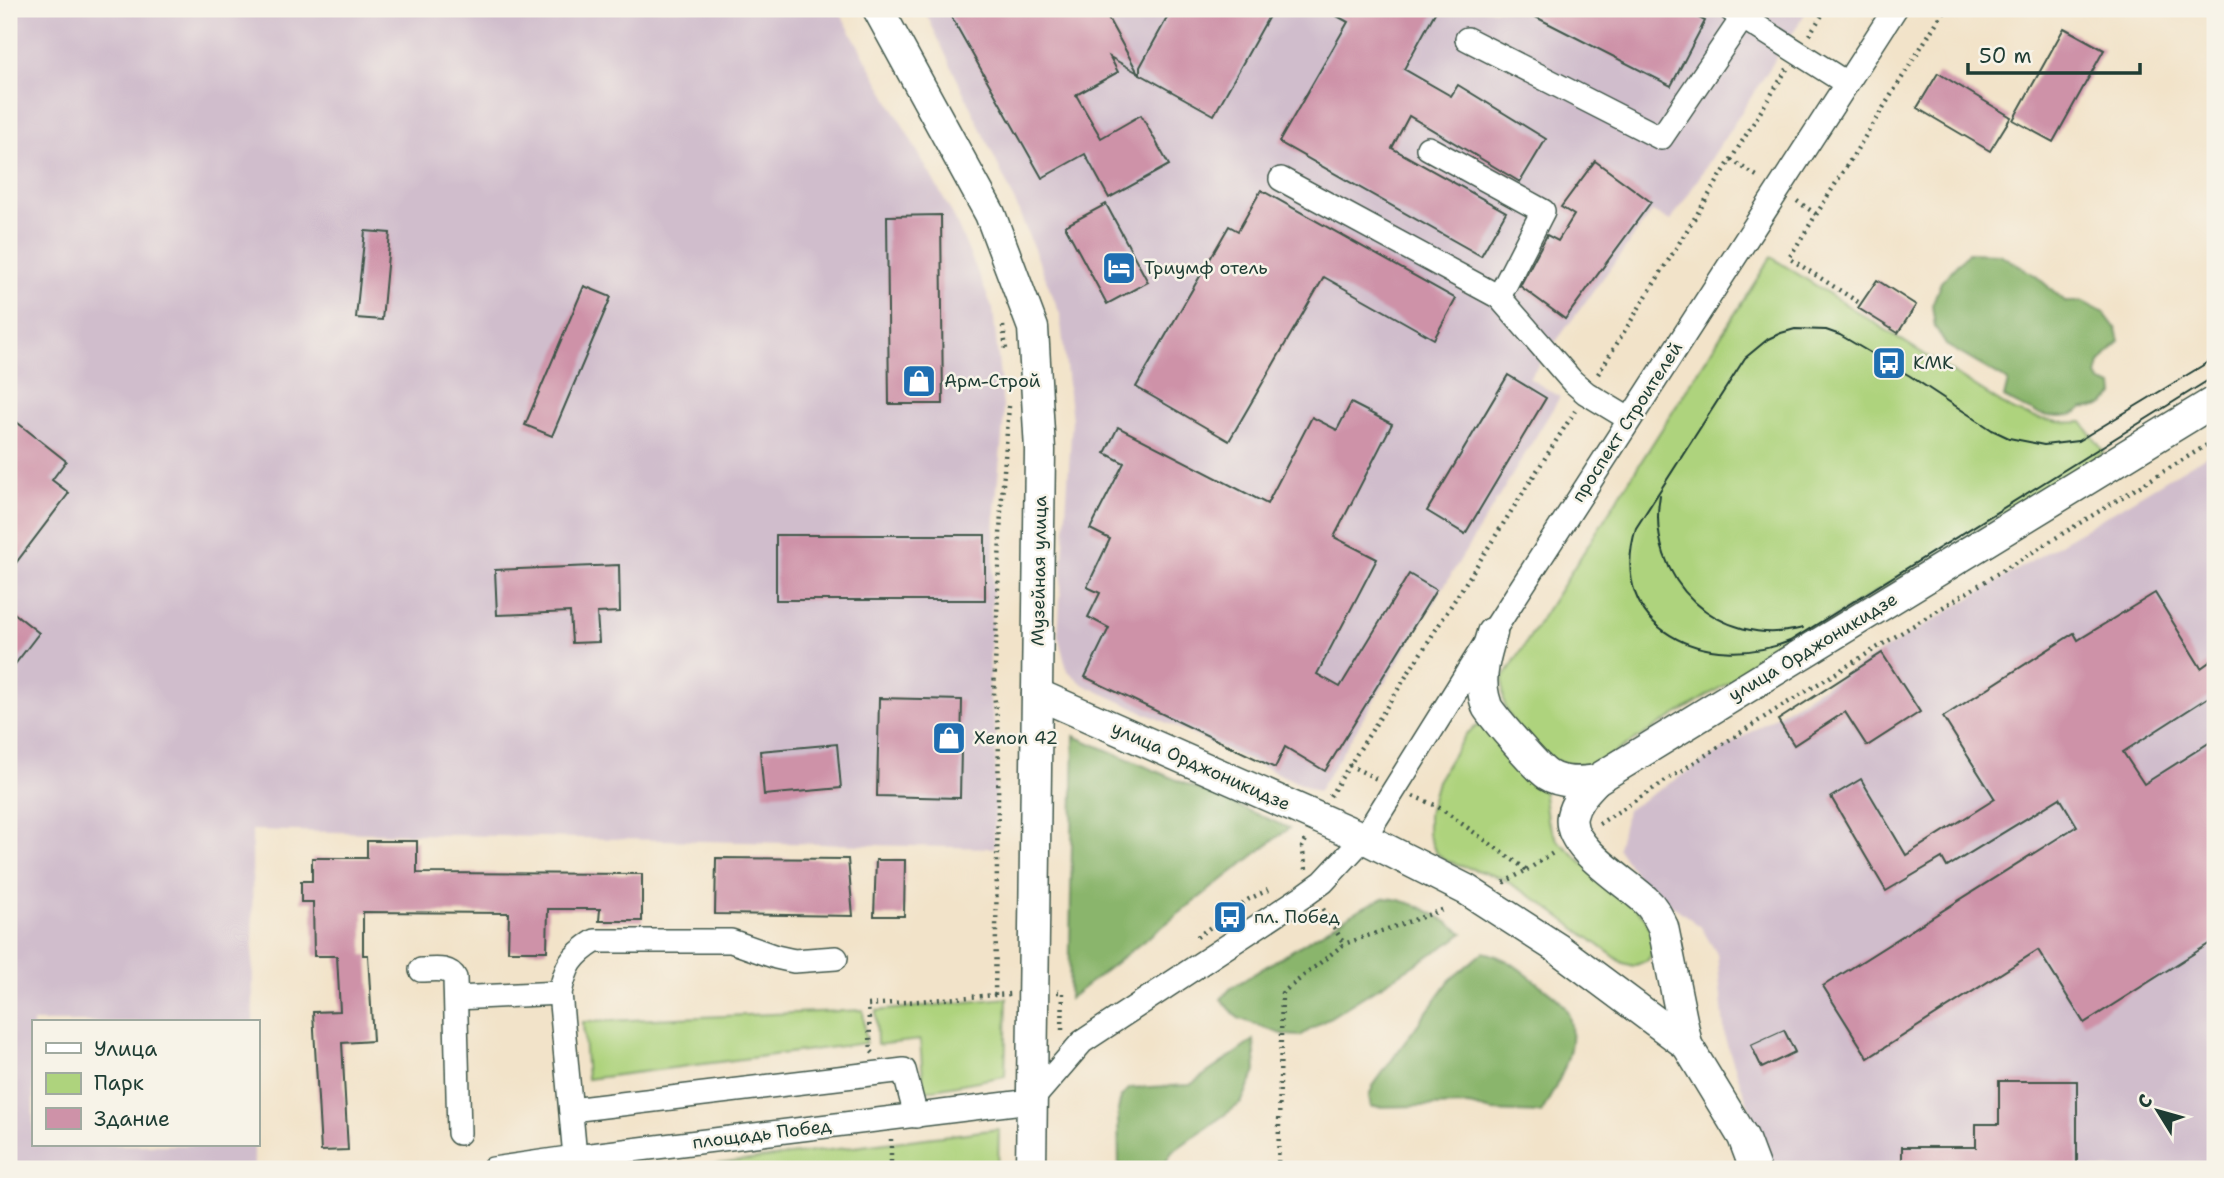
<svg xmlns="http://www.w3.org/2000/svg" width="2224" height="1178" font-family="'Shantell Sans',sans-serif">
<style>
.industrial{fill:#d0bdcc}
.green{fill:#aed37d;stroke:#668858;stroke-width:2}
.forest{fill:#8ab56c;stroke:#547950;stroke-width:2}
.building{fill:#ce92a8}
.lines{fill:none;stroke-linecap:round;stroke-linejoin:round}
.minor-casing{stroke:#3f564a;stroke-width:26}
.major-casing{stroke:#3f564a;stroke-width:33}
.path{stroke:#3f564a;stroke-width:4.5;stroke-dasharray:2 5;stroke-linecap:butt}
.minor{stroke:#fff;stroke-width:23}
.major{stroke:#fff;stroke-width:30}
.tram{stroke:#1f3d34;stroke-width:2}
.labels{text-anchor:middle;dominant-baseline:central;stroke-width:5;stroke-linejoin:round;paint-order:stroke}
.poi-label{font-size:18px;fill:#1f3d34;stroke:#f7f3e8;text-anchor:start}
.street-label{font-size:18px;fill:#1f3d34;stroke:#f7f3e8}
</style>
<rect width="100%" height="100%" fill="#f7f3e8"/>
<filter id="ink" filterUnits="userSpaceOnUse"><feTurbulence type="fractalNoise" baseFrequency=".0143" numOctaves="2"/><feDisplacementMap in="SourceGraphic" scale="14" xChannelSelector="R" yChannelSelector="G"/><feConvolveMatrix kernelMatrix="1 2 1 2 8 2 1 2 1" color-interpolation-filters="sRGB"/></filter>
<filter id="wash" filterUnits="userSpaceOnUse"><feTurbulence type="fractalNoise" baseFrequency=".00686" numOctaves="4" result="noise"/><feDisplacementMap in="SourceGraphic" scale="28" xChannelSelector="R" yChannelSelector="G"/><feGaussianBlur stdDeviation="1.57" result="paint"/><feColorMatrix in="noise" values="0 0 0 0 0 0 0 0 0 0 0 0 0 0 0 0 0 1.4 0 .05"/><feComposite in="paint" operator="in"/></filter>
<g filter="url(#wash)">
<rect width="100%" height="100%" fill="#f2e3c9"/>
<g class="industrial">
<polygon points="9,9 838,9 954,217 993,309 1004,416 995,511 989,694 996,735 994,848 252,830 253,1022 33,1022 33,1145 254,1145 254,1169 9,1169"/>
<polygon points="924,9 1808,9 1671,221 1652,212 1529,378 1560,397 1318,792 1084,685 1067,670 1058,635 1072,420 1060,314 1013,197"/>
<polygon points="2215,450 2215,1169 1771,1169 1725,1039 1717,954 1701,927 1640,881 1618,848 1627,810 1800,701"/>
</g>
<g class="green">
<path d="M1771,257L2012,410C2036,420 2057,424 2082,422L2104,452L1599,762C1561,777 1524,743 1507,711C1502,701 1503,689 1503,679Z"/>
<polygon points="1477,726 1487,727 1543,788 1547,820 1557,840 1645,917 1654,940 1652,953 1648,960 1634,966 1623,963 1540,902 1501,878 1444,860 1435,851 1428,834 1428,814 1437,781 1466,734"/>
<polygon points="1007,998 1005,1076 924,1091 920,1040 877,1045 876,1011"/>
<polygon points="863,1010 866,1043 587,1079 583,1022"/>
<polygon points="999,1129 998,1169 676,1169"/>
</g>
<g class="forest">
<path d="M1968,253L1999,254L2036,276L2066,302H2083L2104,313L2116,329L2119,341L2100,363L2097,376L2101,382L2113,386L2114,395C2104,405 2098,409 2083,408C2078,411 2074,415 2069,416C2045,421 2024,408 2004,398L2008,381L1946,345L1935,327L1932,305L1941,282Z"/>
<polygon points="1074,736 1289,828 1069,999"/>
<path d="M1383,898C1411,898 1441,917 1463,933L1451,942L1300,1036L1284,1035L1238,1018L1221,999L1231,988L1360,909Z"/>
<path d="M1483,952C1508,958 1515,966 1535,981C1546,990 1565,1001 1569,1016C1579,1049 1557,1086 1541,1113L1492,1111L1469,1105L1371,1107L1369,1097L1373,1086L1450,980Z"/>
<polygon points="1254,1040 1256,1071 1241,1103 1172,1152 1162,1169 1119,1169 1118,1110 1121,1097 1130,1088 1190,1085"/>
</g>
<g id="blocks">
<g class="building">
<polygon points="947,9 1103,9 1138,73 1110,57 1118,72 1076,95 1101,138 1141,115 1169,165 1109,198 1085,154 1042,178"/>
<polygon points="1172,9 1273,9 1214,115 1140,74 1140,67"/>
<polygon points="1324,9 1437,9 1404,69 1451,96 1458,85 1546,139 1520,182 1409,116 1392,148 1506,212 1481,256 1279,142 1348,22"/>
<polygon points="1520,9 1682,9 1705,21 1671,86"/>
<polygon points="2064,28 2104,50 2053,142 2013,120"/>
<polygon points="1938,73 2011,117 1990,151 1917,108"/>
<polygon points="1595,161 1651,202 1565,319 1520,286 1547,235 1558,241 1574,215 1561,207"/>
<polygon points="1261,190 1456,299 1434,339 1324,277 1229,441 1136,387 1229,226 1238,231"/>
<polygon points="1106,204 1148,282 1107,304 1065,226"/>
<polygon points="941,215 943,404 889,404 887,216"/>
<polygon points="365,231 390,233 382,320 356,318"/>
<polygon points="1877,280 1916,305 1898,333 1858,308"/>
<polygon points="584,286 611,297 552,436 525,425"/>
<polygon points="1508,375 1546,398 1465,534 1427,511"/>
<polygon points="1351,403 1392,424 1334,537 1377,559 1317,674 1340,687 1409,574 1436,590 1325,771 1285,747 1275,768 1085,677 1109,628 1088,617 1100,593 1087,587 1110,539 1090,529 1124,463 1105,453 1118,427 1267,504 1312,417 1337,430"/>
<polygon points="9,416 66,461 52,480 69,493 9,572"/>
<rect x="776" y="535" width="209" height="65"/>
<polygon points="619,565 620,612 597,613 599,642 572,643 570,612 497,615 495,570"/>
<polygon points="2155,593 2201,668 2215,658 2215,693 2123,752 2144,784 2215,739 2215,940 2084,1023 2038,950 1868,1058 1823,986 2077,826 2060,798 1947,867 1942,858 1886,891 1831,797 1861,779 1906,855 1995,799 1943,717 2074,633 2078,640"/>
<polygon points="9,609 39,633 9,672"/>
<polygon points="1882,653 1920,712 1867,746 1845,712 1794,745 1778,720"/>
<polygon points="879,698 962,700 960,798 877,796"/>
<polygon points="837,744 841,788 764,795 760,751"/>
<polygon points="367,841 417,841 417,873 642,874 642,921 599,921 600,909 548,909 547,951 508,951 509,913 363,912 363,955 368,955 373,1041 342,1043 348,1150 321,1151 313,1012 340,1011 337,956 314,956 313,902 301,902 301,881 312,881 312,858 367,858"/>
<polygon points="716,858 848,859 853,916 715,914"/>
<polygon points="876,860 905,860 904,916 874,916"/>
<polygon points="1784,1030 1795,1052 1762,1068 1751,1045"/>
<polygon points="1999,1081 2077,1081 2077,1169 1902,1169 1902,1147 1976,1147 1976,1124 1999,1124"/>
</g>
</g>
</g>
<g filter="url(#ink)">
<use href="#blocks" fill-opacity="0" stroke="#3f564a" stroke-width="2"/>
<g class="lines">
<g class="minor-casing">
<g id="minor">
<polyline points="1731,10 1846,83"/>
<polyline points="1467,39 1661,138 1743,17"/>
<polyline points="1428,148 1543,211 1499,297"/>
<polyline points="1281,179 1499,297 1572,381 1586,393 1629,419"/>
<path d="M421,970C433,970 449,966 455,978L459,1133"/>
<polyline points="456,998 560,993"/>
<polyline points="571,1110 904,1070 916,1116"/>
<path d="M575,1157L560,993C566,966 571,956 595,941H731L776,957L794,961L836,958"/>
<polyline points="493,1169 575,1157 1031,1101 1082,1042 1305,895 1323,882 1364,838 1492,633 1895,9"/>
</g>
</g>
<g class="major-casing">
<g id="major">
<polyline points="878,9 990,214 1033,328 1040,450 1031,1169"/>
<path d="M1492,633C1486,653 1479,675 1484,696C1484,697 1487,706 1487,707C1494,718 1537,768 1548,775C1562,784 1581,782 1596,780L2215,401"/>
<polyline points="1037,694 1364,838 1467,890 1557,948 1687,1045"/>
<path d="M1596,780C1586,791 1575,801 1572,816C1566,847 1625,881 1645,900C1654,908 1658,917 1663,927L1687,1045L1743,1137L1755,1169"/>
</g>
</g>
<g class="path">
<polyline points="1809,35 1826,9"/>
<polyline points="1731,160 1760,178"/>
<polyline points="1797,201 1816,214"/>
<polyline points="1858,302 1789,258 1945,9"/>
<polyline points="1003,326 1006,349"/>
<polyline points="1598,374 1787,69"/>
<polyline points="1009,406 1001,510 994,694 999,734 995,995 1010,994"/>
<polyline points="1349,765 1377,779"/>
<polyline points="1330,796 1575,411"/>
<polyline points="1413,796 1437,806 1527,870 1501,884"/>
<polyline points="1599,824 1774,711 2215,440"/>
<polyline points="1306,869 1302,847 1307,838"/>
<polyline points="1527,870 1556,851"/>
<polyline points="1323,909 1344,944"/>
<polyline points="1197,937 1249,899 1268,890"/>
<polyline points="1057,992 1063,992 1062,1030"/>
<polyline points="873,1053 871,1051 868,1005 995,995"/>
<polyline points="891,1169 891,1139"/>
<polyline points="1278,1169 1282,993 1344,944 1445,909"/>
</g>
<use href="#minor" class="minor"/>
<use href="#major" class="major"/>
<g class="tram">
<path d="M2215,358L2078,441L2044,445L2009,438L1992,430L1910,376L1840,335L1826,330L1795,329L1781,333L1768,339L1745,358L1636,528C1605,630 1707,674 1790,641L2215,376"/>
<path d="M1660,495C1645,580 1719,650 1803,628"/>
</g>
</g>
</g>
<defs>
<g id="hotel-square" transform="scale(1.75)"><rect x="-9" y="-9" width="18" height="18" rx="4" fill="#1f6fb2" stroke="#f7f3e8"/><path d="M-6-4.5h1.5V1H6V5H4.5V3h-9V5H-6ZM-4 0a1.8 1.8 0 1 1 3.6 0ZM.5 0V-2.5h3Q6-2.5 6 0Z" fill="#fff"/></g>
<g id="bus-square" transform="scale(1.75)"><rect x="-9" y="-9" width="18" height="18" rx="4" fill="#1f6fb2" stroke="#f7f3e8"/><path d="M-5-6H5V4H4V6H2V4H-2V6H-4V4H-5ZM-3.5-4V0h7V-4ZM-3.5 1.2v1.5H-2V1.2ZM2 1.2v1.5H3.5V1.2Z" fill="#fff"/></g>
<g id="shop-square" transform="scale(1.75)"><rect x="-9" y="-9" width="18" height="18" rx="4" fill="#1f6fb2" stroke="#f7f3e8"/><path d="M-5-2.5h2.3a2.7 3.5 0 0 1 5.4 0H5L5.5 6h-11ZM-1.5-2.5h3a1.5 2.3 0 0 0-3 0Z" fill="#fff"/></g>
</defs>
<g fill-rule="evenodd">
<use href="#hotel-square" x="1119" y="268"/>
<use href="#bus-square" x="1889" y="363"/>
<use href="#shop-square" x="919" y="381"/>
<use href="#shop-square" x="949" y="738"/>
<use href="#bus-square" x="1230" y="917"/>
</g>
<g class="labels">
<g class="poi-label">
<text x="1144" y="268">Триумф отель</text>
<text x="1913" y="363">КМК</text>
<text x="944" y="381">Арм-Строй</text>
<text x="974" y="738">Xenon 42</text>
<text x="1254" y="917">пл. Побед</text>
</g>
<g class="street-label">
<text transform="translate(1627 422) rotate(-57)">проспект Строителей</text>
<text transform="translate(1039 571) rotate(-89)">Музейная улица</text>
<text transform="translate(1813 647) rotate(-31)">улица Орджоникидзе</text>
<text transform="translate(1201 766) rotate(24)">улица Орджоникидзе</text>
<text transform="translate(762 1134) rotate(-7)">площадь Побед</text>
</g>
</g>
<rect width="2224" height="1178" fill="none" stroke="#f7f3e8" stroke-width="35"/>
<rect x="32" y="1020" width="228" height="126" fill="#f7f3e8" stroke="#a1aaa0" stroke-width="2"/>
<rect x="46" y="1043" width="35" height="10" fill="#ffffff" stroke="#a1aaa0" stroke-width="2"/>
<text x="94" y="1056" font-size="21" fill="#1f3d34">Улица</text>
<rect x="46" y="1073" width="35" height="21" fill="#aed37d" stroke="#a1aaa0" stroke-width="2"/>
<text x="94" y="1090" font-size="21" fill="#1f3d34">Парк</text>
<rect x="46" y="1108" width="35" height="21" fill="#ce92a8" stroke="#a1aaa0" stroke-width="2"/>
<text x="94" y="1126" font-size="21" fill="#1f3d34">Здание</text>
<g transform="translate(2158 1111) rotate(307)" stroke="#f7f3e8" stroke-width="5" paint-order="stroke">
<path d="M0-5L12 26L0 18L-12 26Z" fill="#1f3d34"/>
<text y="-10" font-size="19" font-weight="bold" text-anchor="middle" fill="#1f3d34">С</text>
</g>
<path d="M1968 63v10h172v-10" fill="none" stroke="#1f3d34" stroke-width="3.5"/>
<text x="1979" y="63" font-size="21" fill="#1f3d34" stroke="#f7f3e8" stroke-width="5" paint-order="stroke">50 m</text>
</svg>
